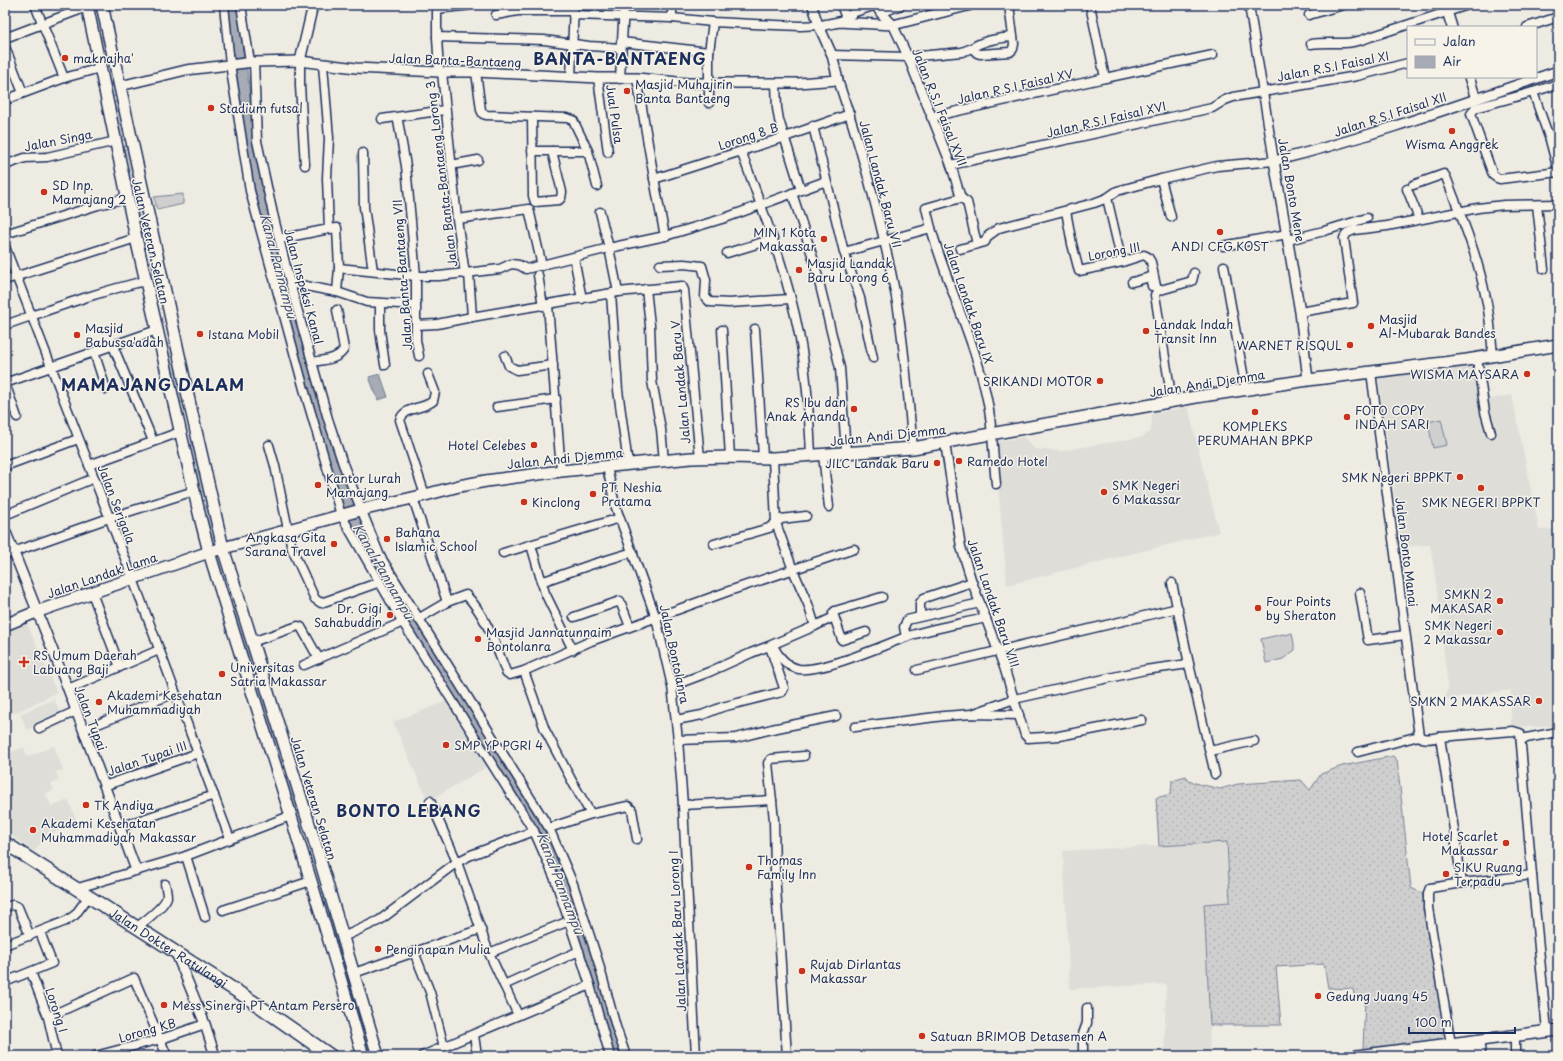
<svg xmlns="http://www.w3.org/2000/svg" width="1563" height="1061" font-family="'Playpen Sans',sans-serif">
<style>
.built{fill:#deddd8}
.grass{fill:url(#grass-dots);stroke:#757f96}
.forest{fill:url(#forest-crowns);stroke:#757f96}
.park{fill:#cfcfcf;stroke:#757f96}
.water{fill:#a6abb5;stroke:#6e7992}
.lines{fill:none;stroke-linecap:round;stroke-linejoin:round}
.minor-casing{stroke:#1b2f5e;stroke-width:11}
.tertiary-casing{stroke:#1b2f5e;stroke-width:12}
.secondary-casing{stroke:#1b2f5e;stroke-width:14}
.primary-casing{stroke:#1b2f5e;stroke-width:15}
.minor{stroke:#f7f3e8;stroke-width:8}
.tertiary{stroke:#f7f3e8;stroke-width:9}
.secondary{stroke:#f7f3e8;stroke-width:11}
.primary{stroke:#f7f3e8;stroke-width:12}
.poi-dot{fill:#c8321e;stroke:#f7f3e8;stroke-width:1.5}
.labels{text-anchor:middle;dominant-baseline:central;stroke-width:3;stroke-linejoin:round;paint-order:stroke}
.poi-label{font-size:12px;fill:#1b2f5e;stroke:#f7f3e8;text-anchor:start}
.street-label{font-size:12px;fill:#1b2f5e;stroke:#f7f3e8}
.water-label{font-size:13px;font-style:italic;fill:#455478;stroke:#f7f3e8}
.district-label{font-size:16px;font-weight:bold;letter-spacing:1px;fill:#1b2f5e;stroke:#f7f3e8}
</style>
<defs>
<pattern id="grass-dots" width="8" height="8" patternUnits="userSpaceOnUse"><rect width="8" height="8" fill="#cfcfcf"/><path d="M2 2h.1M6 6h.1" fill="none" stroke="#b1b2b4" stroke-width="1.8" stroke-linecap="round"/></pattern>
<pattern id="forest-crowns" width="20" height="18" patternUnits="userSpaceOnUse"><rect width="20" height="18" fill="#cfcfcf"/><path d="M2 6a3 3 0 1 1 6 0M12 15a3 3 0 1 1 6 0" fill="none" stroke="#b1b2b4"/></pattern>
</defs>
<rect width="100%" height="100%" fill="#eeebe2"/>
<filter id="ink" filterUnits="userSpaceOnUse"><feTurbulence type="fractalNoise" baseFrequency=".025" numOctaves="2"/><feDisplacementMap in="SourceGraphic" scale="8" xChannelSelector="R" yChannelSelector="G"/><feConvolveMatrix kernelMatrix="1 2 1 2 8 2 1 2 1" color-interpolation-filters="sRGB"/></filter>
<g filter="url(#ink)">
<g class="built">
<polygon points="1473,366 1481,368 1485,393 1490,399 1512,395 1539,530 1558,529 1558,725 1541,727 1511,726 1511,690 1444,699 1448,688 1435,575 1430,545 1402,547 1378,376"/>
<polygon points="1188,407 1219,532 1007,585 994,442 1024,437 1034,449 1061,451 1142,437 1151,431 1152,414"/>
<polygon points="26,621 57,693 5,717 5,630"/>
<polygon points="54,699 61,715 27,730 20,714"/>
<polygon points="447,701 490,765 428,801 393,722"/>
<polygon points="54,746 63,770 56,772 59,780 51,784 54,790 45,794 52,807 68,800 78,824 52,833 49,831 34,852 5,831 5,755 24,747 27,757"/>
<polygon points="1227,842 1230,902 1204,904 1210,1025 1209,1056 1164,1056 1166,984 1070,989 1063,851"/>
</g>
<polygon class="grass" points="1393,756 1397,760 1411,888 1422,893 1426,910 1447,1039 1363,1049 1365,998 1355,999 1353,989 1328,988 1324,964 1276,967 1281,1025 1210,1025 1204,904 1230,902 1227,842 1159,846 1156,798 1171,794 1172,780 1186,776 1188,779 1195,783 1220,789 1238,784 1301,780 1310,790 1321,774 1342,766"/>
<g class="forest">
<polygon points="109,35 122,95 107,98 94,39"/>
<polygon points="123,100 131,139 116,141 108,103"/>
<polygon points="158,260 167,299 151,303 141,263"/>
<polygon points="176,342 189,401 174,404 161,345"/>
<polygon points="199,442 218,525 203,530 184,447"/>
<polygon points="241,605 289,761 274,765 227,610"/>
<polygon points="293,774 310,826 295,830 279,779"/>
<polygon points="356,978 376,1048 362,1052 342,982"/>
</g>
<g class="park">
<polygon points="128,145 147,237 141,238 122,147"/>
<polygon points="183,194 183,204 157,210 154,197"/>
<polygon points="1441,419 1447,445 1433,448 1428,422"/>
<polygon points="1292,633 1295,650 1283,659 1266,663 1261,639 1283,634 1285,635"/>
</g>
<g class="water">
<polygon points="228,5 237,5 242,41 247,70 255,140 324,421 368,541 547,832 576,901 623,1056 612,1056 569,912 545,844 370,560 343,510 311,407 254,195 233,60"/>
<polygon points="380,374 388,397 378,400 369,377"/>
</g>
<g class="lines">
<g class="minor-casing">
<g id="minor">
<polyline points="35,5 64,78"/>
<polyline points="224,5 230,64 250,191 304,389 341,515 402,621 534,831 555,879 590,985 610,1056"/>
<polyline points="241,5 250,62"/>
<polyline points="672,5 672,18"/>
<polyline points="812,5 819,26"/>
<polyline points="841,5 846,18"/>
<polyline points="881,13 901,5"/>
<polyline points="496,15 518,11 573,11"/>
<polyline points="573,15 672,18 713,22 775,25 801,26 819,25"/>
<polyline points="1309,15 1343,5"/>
<polyline points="839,22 855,12 876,5"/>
<polyline points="893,25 908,57 951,165 961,198"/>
<polyline points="1527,27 1558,17"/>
<polyline points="437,37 544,40 589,46 621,48"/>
<polyline points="5,38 87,7"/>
<polyline points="621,42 709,52"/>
<path d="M1311,44C1334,41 1347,47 1370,37L1468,5"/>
<polyline points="5,47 23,93"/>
<path d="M972,48C983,40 999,38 1013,37"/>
<polyline points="832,55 908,57 962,52 972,48 977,53 980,54 1010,52 1013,49 1014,44 1009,5"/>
<polyline points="300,61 300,86 305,165"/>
<polyline points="254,62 257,141 273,214 290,283 328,419 343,464 380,556 549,828"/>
<polyline points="323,65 329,138 327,178 329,229"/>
<path d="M439,72L437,37V10C442,7 463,7 471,5"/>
<polyline points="442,72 457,219 465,274"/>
<polyline points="476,72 481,110 483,114 486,115 567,118 573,120 588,151 597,186"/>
<polyline points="571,77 574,5"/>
<polyline points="598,78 608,152"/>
<path d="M637,78C646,131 654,183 665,236"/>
<polyline points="1105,78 1213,55"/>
<polyline points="620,79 624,5"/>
<path d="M838,80C862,151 882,223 896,297C905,347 908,398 913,448"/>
<polyline points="776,83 777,108 779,120 801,190"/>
<polyline points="1558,84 1533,92 1475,108 1471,114 1493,175 1497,178 1500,179 1558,172"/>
<polyline points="1533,92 1550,140 1558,170"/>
<polyline points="5,100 64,78 100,68"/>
<polyline points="709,103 709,52 713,22"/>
<polyline points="532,117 533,196 535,202 559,200 561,198 562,192 552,151 588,151"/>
<polyline points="931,117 1105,78 1090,5"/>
<polyline points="382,119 445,110"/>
<polyline points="398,121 406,166 416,276 416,340 419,356"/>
<polyline points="813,126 844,252 860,298 873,358"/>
<polyline points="532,151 552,151"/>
<path d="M741,151C763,211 787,271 799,334C807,374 809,414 811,455"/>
<polyline points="363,153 364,207 373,271"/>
<polyline points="5,165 25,158 47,157 116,141"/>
<polyline points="451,165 478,160"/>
<polyline points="951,165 1212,108 1225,100 1233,97 1357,76 1408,63"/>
<polyline points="654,179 785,137 850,114"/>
<polyline points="1161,179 1171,217"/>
<path d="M1413,185L1444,174L1446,177C1461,216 1477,254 1485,294C1490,314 1491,335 1493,356"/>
<polyline points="1407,189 1419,219"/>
<polyline points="792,193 814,261 840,368 846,452"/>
<polyline points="961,198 967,202 977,244"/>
<polyline points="1107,198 1122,262"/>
<polyline points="1537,205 1544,269"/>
<polyline points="1066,211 1072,244 1079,271 1122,262 1144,255 1148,257 1151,262 1157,291 1155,295 1172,401"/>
<polyline points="457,219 529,209 542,266"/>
<polyline points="931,228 926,208 961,198"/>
<polyline points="5,234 98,205 127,198"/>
<polyline points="279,239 329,229 337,228 339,268"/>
<polyline points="1288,240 1324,231 1367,218"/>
<polyline points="1223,246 1287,234"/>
<polyline points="5,247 133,579 230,839"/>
<polyline points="960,249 985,242 988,236 999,228 1094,203 1107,198 1117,191 1161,179 1217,166 1274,161 1249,5"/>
<path d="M844,252L931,228C947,286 975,340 987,399C993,427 993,456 996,484"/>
<polyline points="727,253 773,239"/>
<polyline points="574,258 582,299"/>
<polyline points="660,265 684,264 702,266 706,280 705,297 710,302 729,303 790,299"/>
<polyline points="1224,266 1246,390"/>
<polyline points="469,273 472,317 618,292 682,286 684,290 700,458"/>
<polyline points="538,275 543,306"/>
<polyline points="5,280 136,238"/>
<polyline points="1132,282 1150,277 1152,286"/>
<polyline points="290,283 337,292 339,268 416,276 439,276 500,269 511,264 519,265 526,269 609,248 600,212"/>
<polyline points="646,289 650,325 652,381 661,429 664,461"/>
<polyline points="1157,291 1192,281 1194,273"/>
<polyline points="337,292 367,302 416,305"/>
<polyline points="618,292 609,248 665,236 725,218 826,181"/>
<polyline points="611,294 618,390 628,464"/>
<polyline points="380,303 380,330 385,365"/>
<polyline points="548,305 561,471"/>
<polyline points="1300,312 1353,303 1344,238 1347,233 1354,230 1387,226 1478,208 1504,205 1558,204"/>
<path d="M5,325C52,309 97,292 145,281"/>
<polyline points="416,325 437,324 472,317"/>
<polyline points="755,329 763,457"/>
<polyline points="722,330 730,457"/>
<polyline points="113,346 153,441"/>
<polyline points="94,352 106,389"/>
<polyline points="505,356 509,366 517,370 553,365"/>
<polyline points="1477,358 1485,412 1491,433"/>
<path d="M312,362C323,360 338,360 344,349L337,310"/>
<polyline points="1371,372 1419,736"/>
<polyline points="5,383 157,330"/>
<polyline points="5,383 17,417"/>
<polyline points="497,407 556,399"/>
<polyline points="945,443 961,547 972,582 1004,667 1025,735 1028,738 1059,736 1142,720"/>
<polyline points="269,445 275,466 292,549 315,599 321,603 380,582"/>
<polyline points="823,455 829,507"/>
<polyline points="89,465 180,432"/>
<polyline points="5,466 78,439"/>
<polyline points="607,467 615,505 656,618 672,686 678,740 683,805 696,1056"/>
<path d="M425,495L400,420C405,406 422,410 433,401L435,392L428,374"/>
<polyline points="413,498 447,602"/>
<polyline points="5,515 94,478"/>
<polyline points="714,544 769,528 781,519 806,516"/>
<polyline points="531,545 545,593 573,650"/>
<polyline points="503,553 620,518"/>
<polyline points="5,555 109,518 194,491"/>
<polyline points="541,582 590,565 633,552"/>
<polyline points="1172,583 1189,664 1215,774"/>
<polyline points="92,593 120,667"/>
<polyline points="1360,593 1368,640 1405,635"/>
<polyline points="920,616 920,603 924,598 972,582"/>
<polyline points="574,617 620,601 629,624"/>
<path d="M418,619L447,602L466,595C486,615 496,646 506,672L510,675L524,671L591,641L729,591L854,549"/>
<polyline points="815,626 834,617"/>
<polyline points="866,632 842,640 833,613 835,611 882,597"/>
<polyline points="906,637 904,627 907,620 980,603"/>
<polyline points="252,642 298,626 301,627 319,659"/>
<path d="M773,645C777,655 787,667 799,669C823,672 882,646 906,637C932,628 960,624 986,618"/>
<polyline points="304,665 403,622"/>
<polyline points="917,670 1178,608"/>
<polyline points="524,671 545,730 573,783 591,814"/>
<polyline points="672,686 709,672 751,653 769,646 815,626 808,604 793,570 776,523 773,458"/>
<polyline points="68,689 159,650"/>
<polyline points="972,714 1014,699 1145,670 1189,664"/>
<polyline points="676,720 702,715 722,707 782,692 784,688 770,647"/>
<polyline points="855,727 944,716 972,714 1019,715"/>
<polyline points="39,728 76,711"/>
<polyline points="83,730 175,693"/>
<polyline points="1440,737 1513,731 1520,733 1532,875 1547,1031"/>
<polyline points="1521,739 1558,732"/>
<polyline points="678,740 736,738 772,729 836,716"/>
<polyline points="1210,751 1254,741"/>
<path d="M1358,752L1419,736C1425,741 1433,738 1440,737L1462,883"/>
<polyline points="104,786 198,753"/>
<polyline points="430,801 457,862 489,953 518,1015"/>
<polyline points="683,805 772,800"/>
<polyline points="120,827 214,795"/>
<polyline points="186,856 205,917"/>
<polyline points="78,888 186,856 290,816"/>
<polyline points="5,907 13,905 18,907 30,936"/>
<polyline points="223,910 311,881"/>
<path d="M137,927C145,921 164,907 167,897C167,893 166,888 165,884"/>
<polyline points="343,937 380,920 457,862 471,855 534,831"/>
<polyline points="5,945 66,921 75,915 89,896"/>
<polyline points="414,952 430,992 444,1047"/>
<polyline points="489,953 569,921"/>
<polyline points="31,972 48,1017 57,1056"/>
<polyline points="354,973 481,929"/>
<polyline points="5,982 52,963 40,932"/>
<polyline points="504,985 579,951"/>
<polyline points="48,1017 134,978 167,1056"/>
<polyline points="474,1035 477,1056"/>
<polyline points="1451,1044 1428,908 1428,893 1430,888 1462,883 1532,875"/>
<polyline points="1480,1047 1481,1056"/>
<polyline points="95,1056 161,1039 205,1024"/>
<polyline points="422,1056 590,985"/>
<polyline points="626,1056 616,1027 598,961 573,884 549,828 591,814 628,806 632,810 637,839"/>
<polyline points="787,1056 775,872 774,820 768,763 771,759 804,756"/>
<polyline points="1083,1056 1083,1034 1087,1023 1087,1008"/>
<polyline points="1515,1056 1515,1042"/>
</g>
</g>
<g class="tertiary-casing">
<g id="tertiary">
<polyline points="876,5 881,13 893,25"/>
<polyline points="1445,5 1452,27"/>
<polyline points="300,61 313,5"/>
<polyline points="1469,77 1476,99"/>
<polyline points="120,86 186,70 254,62 300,61 356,68 439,72 476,72 598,78 637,78 688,83 798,83 838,80 832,55 819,26 839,22 893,25 971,5"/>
<path d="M1308,380L1300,312L1274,161C1371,137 1464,103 1558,71"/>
<polyline points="5,530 68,689 136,870"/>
<polyline points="176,953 205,1024 215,1056"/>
</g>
</g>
<g class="secondary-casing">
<g id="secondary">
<path d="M87,5L136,238L200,517L209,552C260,720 315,887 363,1056"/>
<polyline points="102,5 190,405 223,548 315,843 378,1056"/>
<polyline points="5,625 36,612 209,552 357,511 425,495 459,486 486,481 561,471 691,458 730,457 773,458 913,448 1196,397 1308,380 1467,360 1558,345"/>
<polyline points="1357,1056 1558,1030"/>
<polyline points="1431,1056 1474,1048"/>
</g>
</g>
<g class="primary-casing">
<g id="primary">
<path id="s1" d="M5,843L252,1001L331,1056"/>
</g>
</g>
<use href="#minor" class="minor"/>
<use href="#tertiary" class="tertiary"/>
<use href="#secondary" class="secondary"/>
<use href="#primary" class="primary"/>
</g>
</g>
<g class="poi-dot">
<circle cx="65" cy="58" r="4"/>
<circle cx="627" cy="91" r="4"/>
<circle cx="211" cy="108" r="4"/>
<circle cx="1452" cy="131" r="4"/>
<circle cx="44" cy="192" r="4"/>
<circle cx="1220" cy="232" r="4"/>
<circle cx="824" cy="239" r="4"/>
<circle cx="799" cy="270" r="4"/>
<circle cx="1371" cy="326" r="4"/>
<circle cx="1146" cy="331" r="4"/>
<circle cx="200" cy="334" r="4"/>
<circle cx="77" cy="335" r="4"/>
<circle cx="1350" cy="345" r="4"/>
<circle cx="1527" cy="374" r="4"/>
<circle cx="1100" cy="381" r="4"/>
<circle cx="854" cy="409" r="4"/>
<circle cx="1255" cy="412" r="4"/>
<circle cx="1347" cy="417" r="4"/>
<circle cx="534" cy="445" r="4"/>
<circle cx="959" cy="461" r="4"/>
<circle cx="937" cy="463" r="4"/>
<circle cx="1460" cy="477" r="4"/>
<circle cx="318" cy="485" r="4"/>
<circle cx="1481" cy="488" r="4"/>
<circle cx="1104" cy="492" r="4"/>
<circle cx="593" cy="494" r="4"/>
<circle cx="524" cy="502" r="4"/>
<circle cx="387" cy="539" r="4"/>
<circle cx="334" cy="544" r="4"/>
<circle cx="1500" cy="601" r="4"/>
<circle cx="1258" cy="608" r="4"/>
<circle cx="390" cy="615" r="4"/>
<circle cx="1500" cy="632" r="4"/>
<circle cx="478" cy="639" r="4"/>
<path d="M22 656h4v4h4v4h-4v4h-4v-4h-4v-4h4z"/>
<circle cx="222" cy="674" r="4"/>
<circle cx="1539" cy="701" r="4"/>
<circle cx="99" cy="702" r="4"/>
<circle cx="446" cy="745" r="4"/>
<circle cx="86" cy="805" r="4"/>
<circle cx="33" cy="830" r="4"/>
<circle cx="1506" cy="843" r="4"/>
<circle cx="749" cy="867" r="4"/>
<circle cx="1446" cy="874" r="4"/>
<circle cx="378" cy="949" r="4"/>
<circle cx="802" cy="971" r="4"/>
<circle cx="1318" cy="996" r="4"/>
<circle cx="164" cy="1005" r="4"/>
<circle cx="922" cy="1036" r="4"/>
</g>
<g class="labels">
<g class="poi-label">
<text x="73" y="58">maknajha'</text>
<text x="635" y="84">Masjid Muhajirin<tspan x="635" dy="14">Banta Bantaeng</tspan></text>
<text x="219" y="108">Stadium futsal</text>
<text x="1452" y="144" text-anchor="middle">Wisma Anggrek</text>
<text x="52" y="185">SD Inp.<tspan x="52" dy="14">Mamajang 2</tspan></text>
<text x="816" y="232" text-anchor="end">MIN 1 Kota<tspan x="816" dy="14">Makassar</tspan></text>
<text x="1220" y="246" text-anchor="middle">ANDI CFG KOST</text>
<text x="807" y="263">Masjid Landak<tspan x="807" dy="14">Baru Lorong 6</tspan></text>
<text x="1379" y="319">Masjid<tspan x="1379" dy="14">Al-Mubarak Bandes</tspan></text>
<text x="1154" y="324">Landak Indah<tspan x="1154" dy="14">Transit Inn</tspan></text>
<text x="85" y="328">Masjid<tspan x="85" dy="14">Babussa'adah</tspan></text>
<text x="208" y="334">Istana Mobil</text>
<text x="1342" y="345" text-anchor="end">WARNET RISQUL</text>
<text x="1519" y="374" text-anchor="end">WISMA MAYSARA</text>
<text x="1092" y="381" text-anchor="end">SRIKANDI MOTOR</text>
<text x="846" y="402" text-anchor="end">RS Ibu dan<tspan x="846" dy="14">Anak Ananda</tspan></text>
<text x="1355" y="410">FOTO COPY<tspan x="1355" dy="14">INDAH SARI</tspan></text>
<text x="1255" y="426" text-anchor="middle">KOMPLEKS<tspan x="1255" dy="14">PERUMAHAN BPKP</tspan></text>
<text x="526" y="445" text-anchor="end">Hotel Celebes</text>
<text x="967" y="461">Ramedo Hotel</text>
<text x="929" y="463" text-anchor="end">JILC Landak Baru</text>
<text x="1452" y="477" text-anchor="end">SMK Negeri BPPKT</text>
<text x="326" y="478">Kantor Lurah<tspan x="326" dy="14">Mamajang</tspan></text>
<text x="1112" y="485">SMK Negeri<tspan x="1112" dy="14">6 Makassar</tspan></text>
<text x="601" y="487">PT. Neshia<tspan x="601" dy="14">Pratama</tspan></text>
<text x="532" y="502">Kinclong</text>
<text x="1481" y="502" text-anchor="middle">SMK NEGERI BPPKT</text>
<text x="395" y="532">Bahana<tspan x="395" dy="14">Islamic School</tspan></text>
<text x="326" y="537" text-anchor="end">Angkasa Gita<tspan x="326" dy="14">Sarana Travel</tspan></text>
<text x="1492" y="594" text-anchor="end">SMKN 2<tspan x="1492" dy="14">MAKASAR</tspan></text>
<text x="1266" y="601">Four Points<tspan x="1266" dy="14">by Sheraton</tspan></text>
<text x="382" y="608" text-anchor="end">Dr. Gigi<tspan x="382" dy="14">Sahabuddin</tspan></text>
<text x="1492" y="625" text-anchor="end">SMK Negeri<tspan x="1492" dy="14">2 Makassar</tspan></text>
<text x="486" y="632">Masjid Jannatunnaim<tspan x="486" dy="14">Bontolanra</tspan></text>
<text x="33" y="655">RS Umum Daerah<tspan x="33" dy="14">Labuang Baji</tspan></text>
<text x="230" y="667">Universitas<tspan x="230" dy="14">Satria Makassar</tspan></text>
<text x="107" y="695">Akademi Kesehatan<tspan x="107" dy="14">Muhammadiyah</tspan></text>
<text x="1531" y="701" text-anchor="end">SMKN 2 MAKASSAR</text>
<text x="454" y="745">SMP YP PGRI 4</text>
<text x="94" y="805">TK Andiya</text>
<text x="41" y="823">Akademi Kesehatan<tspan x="41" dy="14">Muhammadiyah Makassar</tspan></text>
<text x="1498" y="836" text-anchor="end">Hotel Scarlet<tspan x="1498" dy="14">Makassar</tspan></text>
<text x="757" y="860">Thomas<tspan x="757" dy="14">Family Inn</tspan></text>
<text x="1454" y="867">SIKU Ruang<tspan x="1454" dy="14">Terpadu</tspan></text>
<text x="386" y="949">Penginapan Mulia</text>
<text x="810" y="964">Rujab Dirlantas<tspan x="810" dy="14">Makassar</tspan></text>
<text x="1326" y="996">Gedung Juang 45</text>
<text x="172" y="1005">Mess Sinergi PT Antam Persero</text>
<text x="930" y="1036">Satuan BRIMOB Detasemen A</text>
</g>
<g class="street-label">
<text transform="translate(455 60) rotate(2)">Jalan Banta-Bantaeng</text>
<text transform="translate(1333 66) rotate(-11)">Jalan R.S.I Faisal XI</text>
<text transform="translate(1015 86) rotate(-13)">Jalan R.S.I Faisal XV</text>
<text transform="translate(940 107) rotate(68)">Jalan R.S.I Faisal XVII</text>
<text transform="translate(615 114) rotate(82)">Jual Pulsa</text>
<text transform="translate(1390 114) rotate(-18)">Jalan R.S.I Faisal XII</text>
<text transform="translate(1106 119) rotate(-13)">Jalan R.S.I Faisal XVI</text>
<text transform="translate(748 136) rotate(-18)">Lorong 8 B</text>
<text transform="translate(58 140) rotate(-11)">Jalan Singa</text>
<text transform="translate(441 174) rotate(-97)">Jalan Banta-Bantaeng Lorong 3</text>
<text transform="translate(881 184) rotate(75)">Jalan Landak Baru VII</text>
<text transform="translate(1292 190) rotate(80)">Jalan Bonto Mene</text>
<text transform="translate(151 241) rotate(77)">Jalan Veteran Selatan</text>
<text transform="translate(1114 251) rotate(-11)">Lorong III</text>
<text transform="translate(402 275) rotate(-94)">Jalan Banta-Bantaeng VII</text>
<text transform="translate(304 286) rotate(75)">Jalan Inspeksi Kanal</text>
<text transform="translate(969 303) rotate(71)">Jalan Landak Baru IX</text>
<text transform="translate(680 382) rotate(-95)">Jalan Landak Baru V</text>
<text transform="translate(1207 383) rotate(-9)">Jalan Andi Djemma</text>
<text transform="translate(888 435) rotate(-6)">Jalan Andi Djemma</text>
<text transform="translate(565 458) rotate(-6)">Jalan Andi Djemma</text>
<text transform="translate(117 504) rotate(69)">Jalan Serigala</text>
<text transform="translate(1407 552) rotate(83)">Jalan Bonto Manai</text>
<text transform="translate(102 575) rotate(-19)">Jalan Landak Lama</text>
<text transform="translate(994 603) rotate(71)">Jalan Landak Baru VIII</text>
<text transform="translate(675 654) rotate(78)">Jalan Bontolanra</text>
<text transform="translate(91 718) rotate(69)">Jalan Tupai</text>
<text transform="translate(147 758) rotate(-19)">Jalan Tupai III</text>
<text transform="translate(314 798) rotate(73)">Jalan Veteran Selatan</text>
<text transform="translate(677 931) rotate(-93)">Jalan Landak Baru Lorong I</text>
<text stroke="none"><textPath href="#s1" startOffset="194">Jalan Dokter Ratulangi</textPath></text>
<text transform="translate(57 1010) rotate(72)">Lorong I</text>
<text transform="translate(147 1030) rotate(-16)">Lorong KB</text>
</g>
<g class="water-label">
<text transform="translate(279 266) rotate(75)">Kanal Pannampu</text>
<text transform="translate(384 571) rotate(60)">Kanal Pannampu</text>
<text transform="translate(561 883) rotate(69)">Kanal Pannampu</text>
</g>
<g class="district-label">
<text x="620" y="58">BANTA-BANTAENG</text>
<text x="153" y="384">MAMAJANG DALAM</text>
<text x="409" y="810">BONTO LEBANG</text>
</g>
</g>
<rect width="1563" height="1061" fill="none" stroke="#f7f3e8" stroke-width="20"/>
<rect x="10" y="10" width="1543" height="1041" fill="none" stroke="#1b2f5e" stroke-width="1.5" filter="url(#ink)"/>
<rect x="1407" y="26" width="130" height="52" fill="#f7f3e8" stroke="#9fa5b1"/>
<rect x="1415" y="39" width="20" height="6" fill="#f7f3e8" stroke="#9fa5b1"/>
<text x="1443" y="46" font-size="12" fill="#1b2f5e">Jalan</text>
<rect x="1415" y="56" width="20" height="12" fill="#a6abb5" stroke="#9fa5b1"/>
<text x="1443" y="66" font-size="12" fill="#1b2f5e">Air</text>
<path d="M1409 1027v6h106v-6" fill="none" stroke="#1b2f5e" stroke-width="2"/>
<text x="1415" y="1027" font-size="12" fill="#1b2f5e" stroke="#f7f3e8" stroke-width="3" paint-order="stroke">100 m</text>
</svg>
